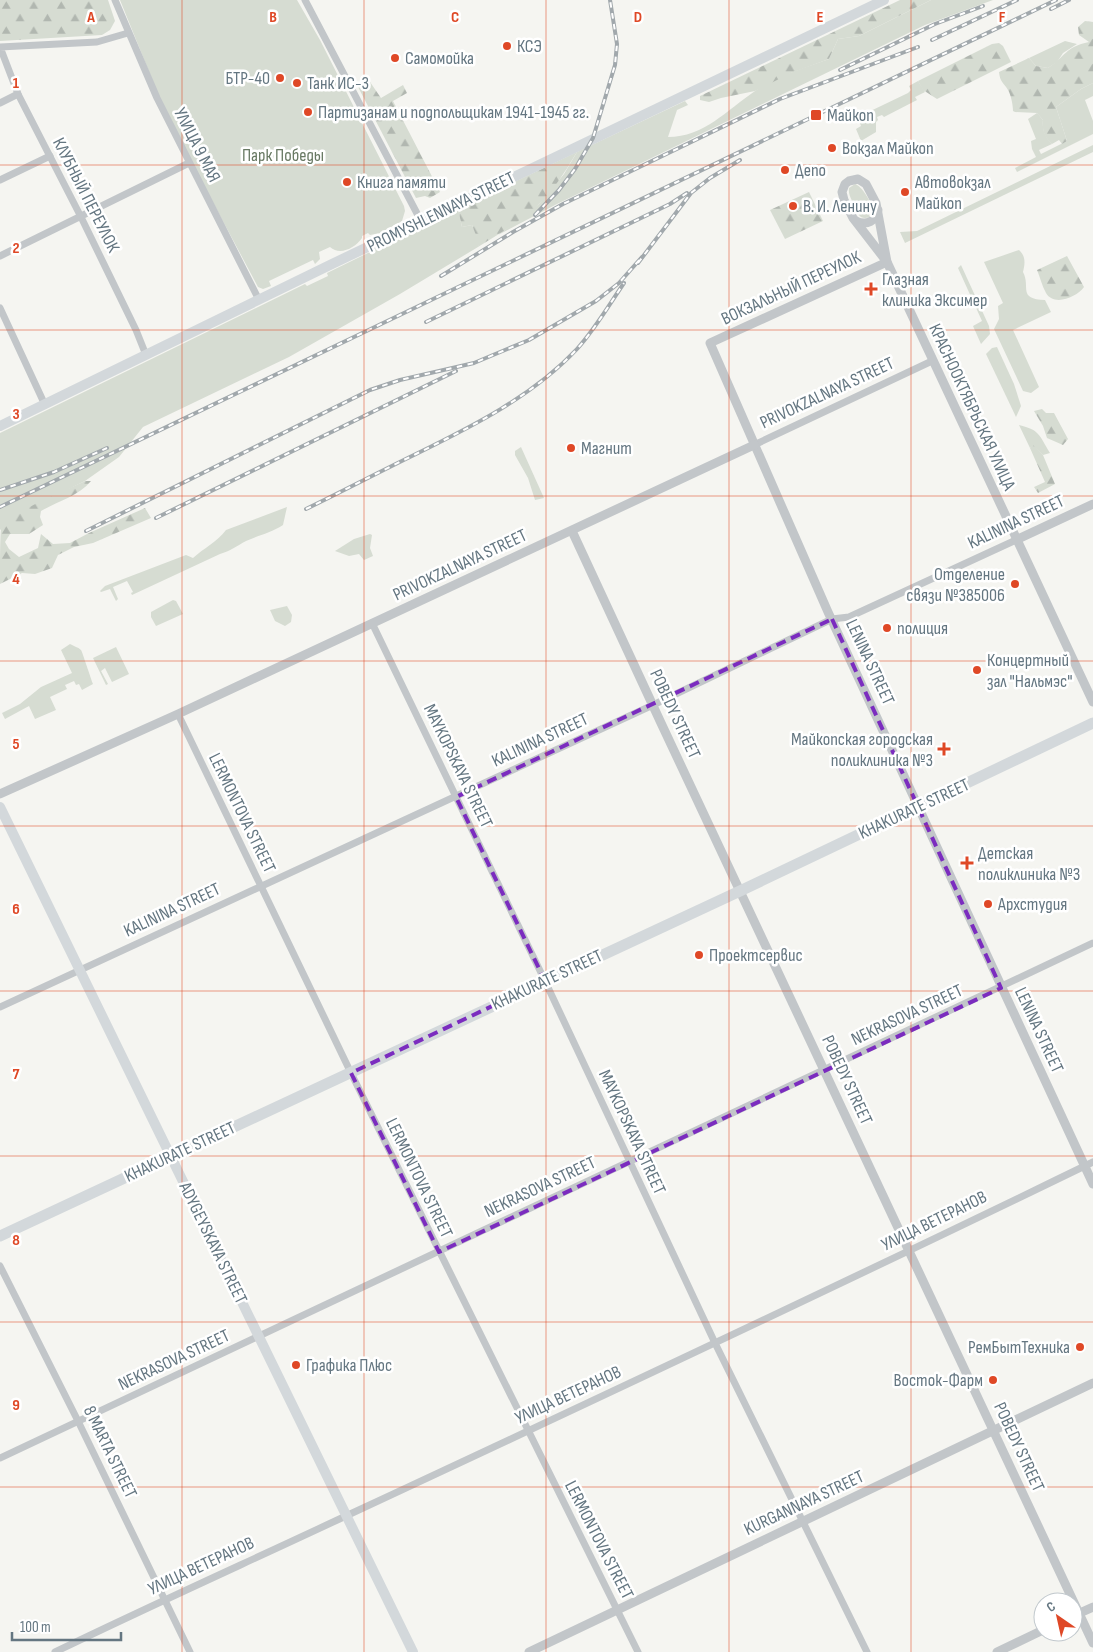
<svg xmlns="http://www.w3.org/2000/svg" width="1093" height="1652" font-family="'Sofia Sans Condensed',sans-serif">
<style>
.green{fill:#d6dcd2}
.forest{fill:url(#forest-firs)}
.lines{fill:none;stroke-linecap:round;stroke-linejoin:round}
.minor{stroke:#c2c6c9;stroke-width:7}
.tertiary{stroke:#c2c6c9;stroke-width:9}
.secondary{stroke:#d3d8db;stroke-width:10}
.primary{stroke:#d3d8db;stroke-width:11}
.rail-casing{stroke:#a1a8ac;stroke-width:4}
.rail{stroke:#fff;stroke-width:2;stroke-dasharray:5.5;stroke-linecap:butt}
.marked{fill:none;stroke:#7b2cbf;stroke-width:4;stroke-dasharray:10 6;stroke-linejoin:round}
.grid{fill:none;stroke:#df4826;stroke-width:1;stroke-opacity:0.55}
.poi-dot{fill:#df4826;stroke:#fff;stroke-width:2}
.labels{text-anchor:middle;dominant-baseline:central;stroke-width:5;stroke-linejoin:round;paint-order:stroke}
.poi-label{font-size:18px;fill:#647681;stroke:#fff;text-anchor:start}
.street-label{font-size:18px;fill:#647681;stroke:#fff}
.park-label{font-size:18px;fill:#687963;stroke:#fff}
.grid-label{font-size:16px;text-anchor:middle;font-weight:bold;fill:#df4826;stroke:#fff;stroke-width:5;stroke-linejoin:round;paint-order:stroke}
</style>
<defs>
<pattern id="forest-firs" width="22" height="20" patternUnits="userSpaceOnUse" patternTransform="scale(1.25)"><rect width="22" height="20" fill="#d6dcd2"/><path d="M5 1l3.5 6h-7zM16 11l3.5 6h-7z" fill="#b1b7b0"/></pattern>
</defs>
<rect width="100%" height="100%" fill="#f5f5f1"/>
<g class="green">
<path d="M120,0H297L320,40L404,206L405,211L402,221L380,233L370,235L368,233L362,236V238C355,248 340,256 330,247L319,252L320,259L315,264L313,260L269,281L271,286L263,289L258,287L167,116Z"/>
<path d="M931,0H993L925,25L555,205L498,235L539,204L564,174L577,152L685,101L688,105L677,110L668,137C704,137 727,110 755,91C776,76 804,68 829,59L838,39L859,36Z"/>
<polygon points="1065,41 1077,44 1063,53 1057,62 1048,68 1036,66 1029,58"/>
<polygon points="918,81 925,92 915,97 917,100 884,117 882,115 877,117 878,120 876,122 876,132 861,141 856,129 861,126 858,117 908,93 911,90 909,86"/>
<path d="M1093,83V96L1085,100L1093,121V134L1017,172L1015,168L1036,157L1032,149L1031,141L1036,139L1028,119L1037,113L1043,120C1042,130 1045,137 1052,144L1039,150L1041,154L1067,141L1056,107L1081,89Z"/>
<polygon points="1093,145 1093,152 905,243 900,232 917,231"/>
<path d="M855,184C862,186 872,203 873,210C873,216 867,220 861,217C858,215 857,210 855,207C852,200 848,195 849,188Z"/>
<polygon points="458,209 462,227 472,225 480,243 478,247 400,294 289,357 143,427 119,457 85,481 32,507 0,530 0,433 305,284 307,286 328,276 327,273"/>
<path d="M1019,250C1026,256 1025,264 1023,272C1031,287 1017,299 1045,300L1051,312L1013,330L1039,387L1031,393L1023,391L994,329L999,319L998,306L1003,303L984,262Z"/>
<polygon points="961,265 989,326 990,334 981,344 973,326 982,321 958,268"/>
<polygon points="997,347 1014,384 1021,406 1016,417 986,354 992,348"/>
<path d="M1019,425C1040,430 1039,435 1050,453L1043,455L1033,446L1030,448Z"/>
<polygon points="521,447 544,498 535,500 528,478 515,455 515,451"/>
<path d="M287,507L283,525C271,533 259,535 246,541C237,546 230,551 220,554L132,595L131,593L133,592L127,581L113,587L118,599L116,601L110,589L101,592L100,591L105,586L186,555L193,558C204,548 217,542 226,530Z"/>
<polygon points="370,534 372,535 370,548 373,556 364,560 359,554 349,556 335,551 354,539"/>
<polygon points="173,600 176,601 183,614 156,626 151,617 151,612"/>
<polygon points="287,606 292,615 291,622 285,626 275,621 270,610"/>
<path d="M70,644C73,646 78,647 81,650C82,651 91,679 93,684L82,690L79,684L76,685L74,681L65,685L67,689L50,697L56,710L35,719L29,706L5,719L2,713L20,704L41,687L72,673L61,650Z"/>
<polygon points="116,647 129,674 112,682 105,668 101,671 108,684 106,685 93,658"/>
</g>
<g class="forest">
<polygon points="0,0 108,0 115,21 110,30 102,35 0,41"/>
<polygon points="900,0 931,0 859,36 838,39 829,59 791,73 755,91 721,98 709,102 700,100 700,96"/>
<path d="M1085,21L1093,22V83L1081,89L1056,107L1067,141L1062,144L1059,140L1052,144C1044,137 1042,130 1043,120L1037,113L1015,112L1013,111C1013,105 1011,95 1008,90C1003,82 1000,82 999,72L1029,58L1036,66L1048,68C1066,56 1065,47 1089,42L1079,35L1078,27Z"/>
<polygon points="999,43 1003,46 1011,62 937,99 923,90 918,81 992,44"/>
<polygon points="368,79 381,98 403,85 407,93 393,101 440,192 430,198 425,196 416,198 357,85"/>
<path d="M577,152C566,170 554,190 538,205C521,221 499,234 478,247L479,243L472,225L462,227L458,209Z"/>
<polygon points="809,192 823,221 785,239 770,210"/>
<path d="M1067,256L1084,287C1077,297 1054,307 1046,293C1042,286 1040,277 1037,270Z"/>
<polygon points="1042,409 1046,413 1054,413 1068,439 1063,445 1047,438 1043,426 1034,411"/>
<polygon points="1033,445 1043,455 1055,484 1038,493 1034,487 1045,482 1030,448"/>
<path d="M85,481H91C79,496 58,501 41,511L40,517L43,525L29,534H10L5,542L9,549L19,557L38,548L41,534L53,544L70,543L89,533L145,508L151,518L93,543L74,547L58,555L52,568L35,574L22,573L0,584C0,573 0,536 1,529C6,514 69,489 85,481Z"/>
</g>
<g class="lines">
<g class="minor">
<polyline points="115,0 157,98 259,300"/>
<polyline points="305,0 421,221"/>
<polyline points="128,33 97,42 0,47 18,94 81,217 136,330 146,355"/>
<polyline points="0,103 18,94"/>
<polyline points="0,180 50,156"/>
<polyline points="0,256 189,163"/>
<polyline points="0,308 45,405"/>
<polyline points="754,445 932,361"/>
<polyline points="372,623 545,981 715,1343 867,1652"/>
<polyline points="178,714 351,1073 638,1652"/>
<polyline points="0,1007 653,705 832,619 849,617 1016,540"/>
<polyline points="0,1266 78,1421 190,1652"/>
<polyline points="0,1458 1093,943"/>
<path d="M55,1652C152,1605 250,1561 348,1515C597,1399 846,1282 1093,1162"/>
</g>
<g class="tertiary">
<path d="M856,221C867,226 876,221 878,210"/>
<polyline points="887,262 710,343 828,612 1093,1184"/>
<polyline points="887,262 853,218 844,200 842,192 845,184 849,181 858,179 866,184 876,203 887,262 1093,702"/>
<polyline points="572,531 661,723 1093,1643"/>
<polyline points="1016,540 1093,504"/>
<polyline points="0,794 178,714 754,445"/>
<polyline points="1073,1616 1093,1607"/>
<polyline points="529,1652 1093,1383"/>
<polyline points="997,1652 1043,1630"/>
</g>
<g class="secondary">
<polyline points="0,426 332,264 884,0"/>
<polyline points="0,807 413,1652"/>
</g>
<polyline class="primary" points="0,1236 740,891 1093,723"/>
<g class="rail-casing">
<g id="rail">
<polyline points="1051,9 1069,0"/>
<polyline points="932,40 1017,0"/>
<polyline points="840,70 935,24 983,6"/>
<polyline points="535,215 559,190 575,169 593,138 615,65 617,44 610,0"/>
<polyline points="638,263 691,193 710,178 740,160"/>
<polyline points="441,276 513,232 563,204 780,99 918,47"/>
<polyline points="426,322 670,204 687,193"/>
<polyline points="0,490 54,472 107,448"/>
<polyline points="0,507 1056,0"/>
<path d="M306,509C343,491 379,472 416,454C473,426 533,396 577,349C595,329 609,305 624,283"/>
<polyline points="156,518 456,371"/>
<polyline points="86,531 370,390 400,380 474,363 529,340 596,301 619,283 642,257"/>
</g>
</g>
<use href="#rail" class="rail"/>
</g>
<path class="marked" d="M832,619L1001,988L439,1252L351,1073L545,981L456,797Z"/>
<path class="grid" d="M182,0V1652M364,0V1652M546,0V1652M729,0V1652M911,0V1652M0,165H1093M0,330H1093M0,496H1093M0,661H1093M0,826H1093M0,991H1093M0,1156H1093M0,1322H1093M0,1487H1093"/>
<g class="poi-dot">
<circle cx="507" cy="46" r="5"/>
<circle cx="395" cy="58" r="5"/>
<circle cx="280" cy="78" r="5"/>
<circle cx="297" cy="83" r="5"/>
<circle cx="308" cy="112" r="5"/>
<rect x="810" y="109" width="12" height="12" rx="2.5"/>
<circle cx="832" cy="148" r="5"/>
<circle cx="785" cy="170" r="5"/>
<circle cx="347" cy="182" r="5"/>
<circle cx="905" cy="192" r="5"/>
<circle cx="793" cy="206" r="5"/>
<path d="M868.5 281.5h5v5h5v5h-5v5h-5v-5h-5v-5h5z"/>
<circle cx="571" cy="448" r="5"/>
<circle cx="1015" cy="584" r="5"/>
<circle cx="887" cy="628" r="5"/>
<circle cx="977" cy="670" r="5"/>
<path d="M941.5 741.5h5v5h5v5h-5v5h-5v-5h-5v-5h5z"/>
<path d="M964.5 855.5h5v5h5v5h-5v5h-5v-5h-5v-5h5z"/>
<circle cx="988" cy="904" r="5"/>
<circle cx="699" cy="955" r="5"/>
<circle cx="1080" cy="1347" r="5"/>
<circle cx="296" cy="1365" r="5"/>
<circle cx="993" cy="1380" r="5"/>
</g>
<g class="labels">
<g class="poi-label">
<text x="517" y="46">КСЭ</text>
<text x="405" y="58">Самомойка</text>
<text x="270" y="78" text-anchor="end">БТР-40</text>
<text x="307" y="83">Танк ИС-3</text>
<text x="318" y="112">Партизанам и подпольщикам 1941-1945 гг.</text>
<text x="827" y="115">Майкоп</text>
<text x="842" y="148">Вокзал Майкоп</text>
<text x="795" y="170">Депо</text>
<text x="357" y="182">Книга памяти</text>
<text x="915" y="182">Автовокзал<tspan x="915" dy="21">Майкоп</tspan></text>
<text x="803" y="206">В. И. Ленину</text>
<text x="882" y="279">Глазная<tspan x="882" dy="21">клиника Эксимер</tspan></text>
<text x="581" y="448">Магнит</text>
<text x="1005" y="574" text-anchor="end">Отделение<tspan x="1005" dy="21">связи №385006</tspan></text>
<text x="897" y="628">полиция</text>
<text x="987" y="660">Концертный<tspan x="987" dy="21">зал "Нальмэс"</tspan></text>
<text x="933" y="739" text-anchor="end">Майкопская городская<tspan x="933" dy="21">поликлиника №3</tspan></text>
<text x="978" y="853">Детская<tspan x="978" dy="21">поликлиника №3</tspan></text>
<text x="998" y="904">Архстудия</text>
<text x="709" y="955">Проектсервис</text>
<text x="1070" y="1347" text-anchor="end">РемБытТехника</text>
<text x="306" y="1365">Графика Плюс</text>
<text x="983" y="1380" text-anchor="end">Восток-Фарм</text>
</g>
<g class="street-label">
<text transform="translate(197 145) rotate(63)">УЛИЦА 9 МАЯ</text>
<text transform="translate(86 195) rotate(63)">КЛУБНЫЙ ПЕРЕУЛОК</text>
<text transform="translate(441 212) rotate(-26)">PROMYSHLENNAYA STREET</text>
<text transform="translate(791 288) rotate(-25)">ВОКЗАЛЬНЫЙ ПЕРЕУЛОК</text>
<text transform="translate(827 393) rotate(-25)">PRIVOKZALNAYA STREET</text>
<text transform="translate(972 407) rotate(65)">КРАСНООКТЯБРЬСКАЯ УЛИЦА</text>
<text transform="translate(1016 522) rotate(-25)">KALININA STREET</text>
<text transform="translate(460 565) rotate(-25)">PRIVOKZALNAYA STREET</text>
<text transform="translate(870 662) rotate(65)">LENINA STREET</text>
<text transform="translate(675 714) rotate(65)">POBEDY STREET</text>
<text transform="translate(540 740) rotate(-25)">KALININA STREET</text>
<text transform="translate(458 766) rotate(64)">MAYKOPSKAYA STREET</text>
<text transform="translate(914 809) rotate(-25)">KHAKURATE STREET</text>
<text transform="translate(242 813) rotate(64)">LERMONTOVA STREET</text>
<text transform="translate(172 910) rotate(-25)">KALININA STREET</text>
<text transform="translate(547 980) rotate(-25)">KHAKURATE STREET</text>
<text transform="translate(907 1015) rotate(-25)">NEKRASOVA STREET</text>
<text transform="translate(1039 1030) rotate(65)">LENINA STREET</text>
<text transform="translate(847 1080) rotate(65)">POBEDY STREET</text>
<text transform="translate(632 1132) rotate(65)">MAYKOPSKAYA STREET</text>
<text transform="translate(180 1152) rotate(-25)">KHAKURATE STREET</text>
<text transform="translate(419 1178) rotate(64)">LERMONTOVA STREET</text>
<text transform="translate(540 1187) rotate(-25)">NEKRASOVA STREET</text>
<text transform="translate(934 1221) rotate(-26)">УЛИЦА ВЕТЕРАНОВ</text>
<text transform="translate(213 1243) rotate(64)">ADYGEYSKAYA STREET</text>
<text transform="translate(174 1360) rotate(-25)">NEKRASOVA STREET</text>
<text transform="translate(568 1395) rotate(-25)">УЛИЦА ВЕТЕРАНОВ</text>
<text transform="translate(1019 1447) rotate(65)">POBEDY STREET</text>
<text transform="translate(110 1452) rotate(64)">8 MARTA STREET</text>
<text transform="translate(804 1503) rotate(-25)">KURGANNAYA STREET</text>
<text transform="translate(599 1540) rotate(63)">LERMONTOVA STREET</text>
<text transform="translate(201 1566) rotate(-25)">УЛИЦА ВЕТЕРАНОВ</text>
</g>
<g class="park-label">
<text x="283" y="155">Парк Победы</text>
</g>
</g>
<g class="grid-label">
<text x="91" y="22">A</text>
<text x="273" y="22">B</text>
<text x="455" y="22">C</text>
<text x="638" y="22">D</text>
<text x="820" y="22">E</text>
<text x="1002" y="22">F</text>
<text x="16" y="88">1</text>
<text x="16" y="253">2</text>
<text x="16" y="419">3</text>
<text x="16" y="584">4</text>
<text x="16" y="749">5</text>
<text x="16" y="914">6</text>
<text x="16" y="1079">7</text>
<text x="16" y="1245">8</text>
<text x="16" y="1410">9</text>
</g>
<g transform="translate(1058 1617) rotate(326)"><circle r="24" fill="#ffffff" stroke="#c1c8cd"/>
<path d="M0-4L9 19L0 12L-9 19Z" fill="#df4826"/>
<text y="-8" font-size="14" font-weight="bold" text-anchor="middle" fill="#647681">С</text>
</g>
<path d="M12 1632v8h109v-8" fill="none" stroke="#647681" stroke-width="2.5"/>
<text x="20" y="1632" font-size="15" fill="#647681" stroke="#ffffff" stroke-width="4" paint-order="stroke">100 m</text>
</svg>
